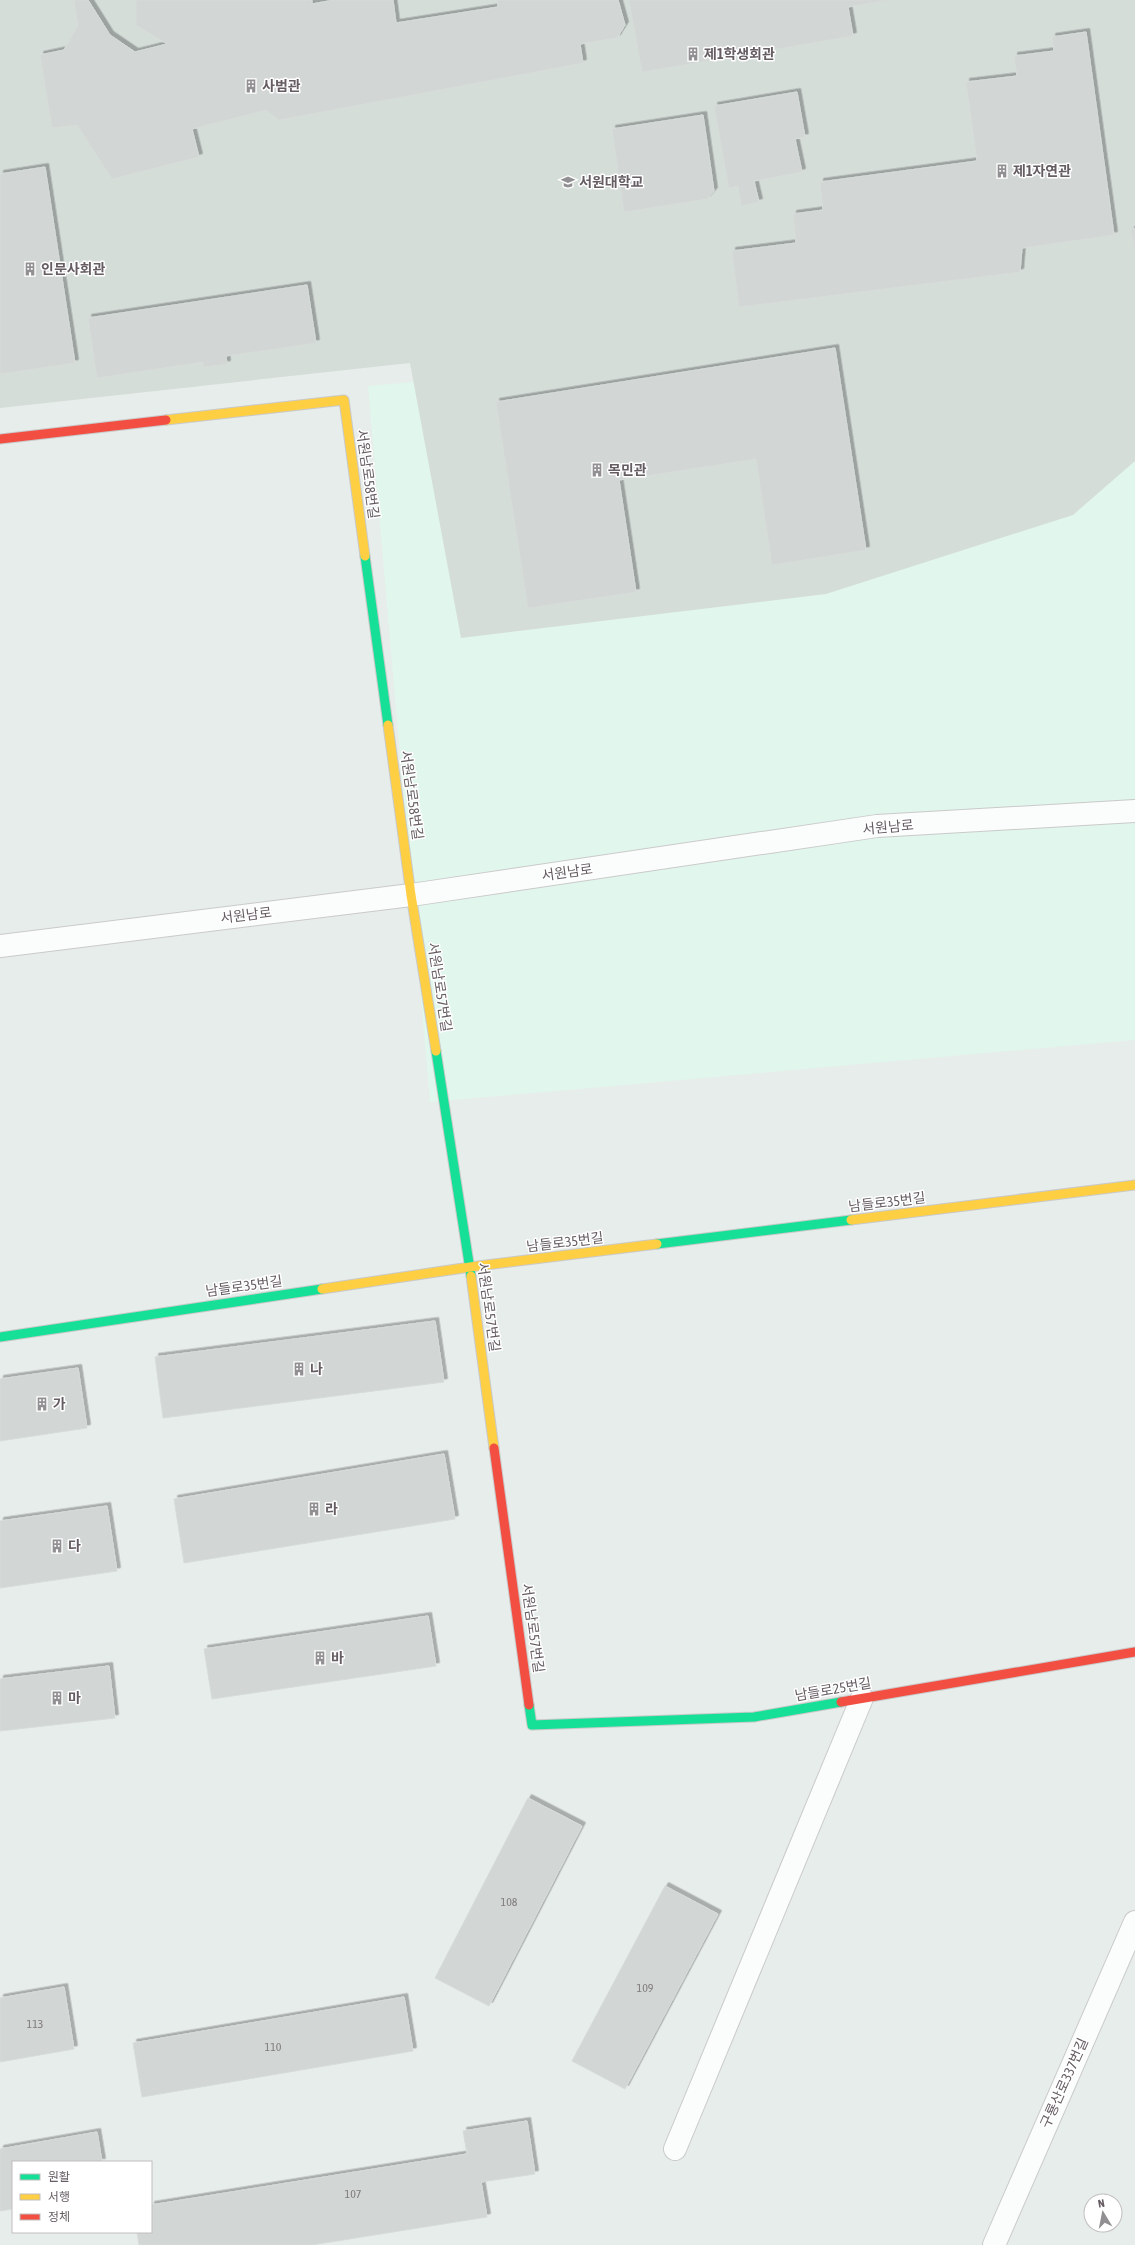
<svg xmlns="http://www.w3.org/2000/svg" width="1135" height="2245" font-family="'Asap Condensed','Noto Sans KR',sans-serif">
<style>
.commercial{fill:#e1f6ec}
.education{fill:#d5ddd9}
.building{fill:#d2d6d4;stroke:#d6dcd9;filter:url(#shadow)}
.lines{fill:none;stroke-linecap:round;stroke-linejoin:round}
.street-casing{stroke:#cacaca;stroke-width:24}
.fast-casing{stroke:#c9c9c9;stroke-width:11}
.slow-casing{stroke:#c9c9c9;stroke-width:11}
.jam-casing{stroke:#c9c9c9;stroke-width:11}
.street{stroke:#fbfcfc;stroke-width:22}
.fast{stroke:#16e098;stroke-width:9}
.slow{stroke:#ffcf43;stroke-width:9}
.jam{stroke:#f24e42;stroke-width:9}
.labels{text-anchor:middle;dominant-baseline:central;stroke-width:3;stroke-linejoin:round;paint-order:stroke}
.number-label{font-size:12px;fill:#817c7f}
.poi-label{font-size:14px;font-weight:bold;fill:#655d62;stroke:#fff;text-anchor:start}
.street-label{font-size:14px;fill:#655d62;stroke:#fff}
</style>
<defs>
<filter id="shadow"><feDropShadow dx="3.5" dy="-3.5" stdDeviation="0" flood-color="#0004"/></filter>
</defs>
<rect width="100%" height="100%" fill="#e7edea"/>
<polygon class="commercial" points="1135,319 1135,1040 430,1102 368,386"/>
<polygon class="education" points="0,0 1135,0 1135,461 1073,515 826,594 461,638 410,363 0,408"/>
<g class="building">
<polygon points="74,0 88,0 110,35 135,52 167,44 136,25 136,0 312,0 312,4 334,0 393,0 396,23 498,7 497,0 618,0 625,25 617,38 580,44 583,63 279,120 266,110 192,129 199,157 112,179 77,125 52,128 40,55 64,50 78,25"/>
<polygon points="629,0 870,0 870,3 848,7 853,36 642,72"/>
<polygon points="870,0 888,0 870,3"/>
<polygon points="1086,32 1114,235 1022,248 1020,272 739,307 732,251 796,243 793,214 823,210 820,182 977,161 966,82 1017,76 1014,56 1054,51 1052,37"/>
<polygon points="797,92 805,137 795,139 802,172 754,181 759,202 741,206 738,186 729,188 714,106"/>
<polygon points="703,115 714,191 707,199 624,212 612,129"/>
<polygon points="45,167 75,363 0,374 0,174"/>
<polygon points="1135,229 1135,249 1131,230"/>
<polygon points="307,285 316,343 226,356 227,364 204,367 203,362 97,378 88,318"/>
<polygon points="835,348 866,550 772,565 756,459 619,480 636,592 528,608 496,402"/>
<polygon points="435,1321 444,1382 163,1418 155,1357"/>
<polygon points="78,1368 87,1428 0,1441 0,1379"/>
<polygon points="444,1454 455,1519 184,1563 174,1499"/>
<polygon points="107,1506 117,1571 0,1588 0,1521"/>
<polygon points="428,1616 436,1666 212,1699 204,1649"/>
<polygon points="109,1666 115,1718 0,1731 0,1679"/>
<polygon points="528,1798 582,1826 489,2006 435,1978"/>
<polygon points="665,1886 718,1914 625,2089 572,2061"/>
<polygon points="64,1987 74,2049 0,2062 0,1998"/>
<polygon points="404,1997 413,2051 142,2097 133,2043"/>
<polygon points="527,2121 535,2174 481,2182 487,2217 312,2245 139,2245 137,2232 151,2232 151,2205 467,2154 463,2131"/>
<polygon points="97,2132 102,2162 13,2162 13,2209 0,2211 0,2149"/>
</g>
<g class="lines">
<g class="street-casing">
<g id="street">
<polyline points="0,946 411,895 877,826 1135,811"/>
<polyline points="675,2149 862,1698"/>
<polyline points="994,2245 1135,1922"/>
</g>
</g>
<g class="fast-casing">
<g id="fast">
<polyline points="365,556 388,725"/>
<polyline points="436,1051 471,1276"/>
<polyline points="657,1244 851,1220"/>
<polyline points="0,1337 322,1289"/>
<polyline points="529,1705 532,1725 754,1717 841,1702"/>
</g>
</g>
<g class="slow-casing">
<g id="slow">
<polyline points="166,420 344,400 365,556"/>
<polyline points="388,725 411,895 436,1051"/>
<polyline points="851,1220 1135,1185"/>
<polyline points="471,1276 494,1448"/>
<polyline points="322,1289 470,1267 657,1244"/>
</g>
</g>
<g class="jam-casing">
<g id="jam">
<polyline points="0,439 166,420"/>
<polyline points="494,1448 529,1705"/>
<polyline points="841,1702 1135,1652"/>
</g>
</g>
<use href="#street" class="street"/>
<use href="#fast" class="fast"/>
<use href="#slow" class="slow"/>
<use href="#jam" class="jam"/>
</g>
<defs>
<g id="building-bare" transform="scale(1.08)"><path d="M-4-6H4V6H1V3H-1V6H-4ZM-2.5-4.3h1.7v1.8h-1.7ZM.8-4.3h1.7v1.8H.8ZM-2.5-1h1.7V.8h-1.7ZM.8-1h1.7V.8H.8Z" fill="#928f92" stroke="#fff" stroke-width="2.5" paint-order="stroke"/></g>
<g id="university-bare" transform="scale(1.08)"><path d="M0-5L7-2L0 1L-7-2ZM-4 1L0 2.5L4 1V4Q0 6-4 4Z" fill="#928f92" stroke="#fff" stroke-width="2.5" paint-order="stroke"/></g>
</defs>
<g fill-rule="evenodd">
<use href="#building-bare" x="693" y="54"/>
<use href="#building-bare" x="251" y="86"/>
<use href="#building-bare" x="1002" y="171"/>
<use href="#university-bare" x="568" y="182"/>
<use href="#building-bare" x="30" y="269"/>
<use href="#building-bare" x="597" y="470"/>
<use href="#building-bare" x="299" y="1369"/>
<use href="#building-bare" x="42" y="1404"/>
<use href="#building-bare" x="314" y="1509"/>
<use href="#building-bare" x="57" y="1546"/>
<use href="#building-bare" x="320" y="1658"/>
<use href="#building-bare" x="57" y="1698"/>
</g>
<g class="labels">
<g class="number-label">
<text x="509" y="1902">108</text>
<text x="645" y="1988">109</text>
<text x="35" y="2024">113</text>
<text x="273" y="2047">110</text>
<text x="353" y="2194">107</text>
</g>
<g class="poi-label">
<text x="704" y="54">제1학생회관</text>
<text x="262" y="86">사범관</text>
<text x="1013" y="171">제1자연관</text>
<text x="579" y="182">서원대학교</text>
<text x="41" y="269">인문사회관</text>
<text x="608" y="470">목민관</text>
<text x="310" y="1369">나</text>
<text x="53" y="1404">가</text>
<text x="325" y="1509">라</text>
<text x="68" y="1546">다</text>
<text x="331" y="1658">바</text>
<text x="68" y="1698">마</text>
</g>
<g class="street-label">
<text transform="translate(368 474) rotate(82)">서원남로58번길</text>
<text transform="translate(412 795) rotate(82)">서원남로58번길</text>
<text transform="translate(888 827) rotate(-5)">서원남로</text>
<text transform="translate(567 872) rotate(-8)">서원남로</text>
<text transform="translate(246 915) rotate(-7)">서원남로</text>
<text transform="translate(440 987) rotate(81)">서원남로57번길</text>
<text transform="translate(887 1202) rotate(-7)">남들로35번길</text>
<text transform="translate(565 1242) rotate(-7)">남들로35번길</text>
<text transform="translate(244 1286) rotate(-8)">남들로35번길</text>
<text transform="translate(489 1307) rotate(82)">서원남로57번길</text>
<text transform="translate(533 1628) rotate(82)">서원남로57번길</text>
<text transform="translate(833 1689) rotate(-10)">남들로25번길</text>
<text transform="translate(1064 2083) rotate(-66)">구룡산로337번길</text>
</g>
</g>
<rect x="12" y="2161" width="140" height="72" fill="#ffffff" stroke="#c1bec0"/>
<rect x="20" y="2174" width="20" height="6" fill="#16e098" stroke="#c1bec0"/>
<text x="48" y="2181" font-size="12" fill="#655d62">원활</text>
<rect x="20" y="2194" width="20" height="6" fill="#ffcf43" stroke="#c1bec0"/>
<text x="48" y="2201" font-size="12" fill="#655d62">서행</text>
<rect x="20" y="2214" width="20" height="6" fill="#f24e42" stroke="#c1bec0"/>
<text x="48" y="2221" font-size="12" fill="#655d62">정체</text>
<g transform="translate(1103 2213) rotate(350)"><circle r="19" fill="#ffffff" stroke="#c1bec0"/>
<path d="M0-3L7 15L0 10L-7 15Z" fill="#928f92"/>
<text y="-6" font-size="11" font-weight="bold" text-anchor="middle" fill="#655d62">N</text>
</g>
</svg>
